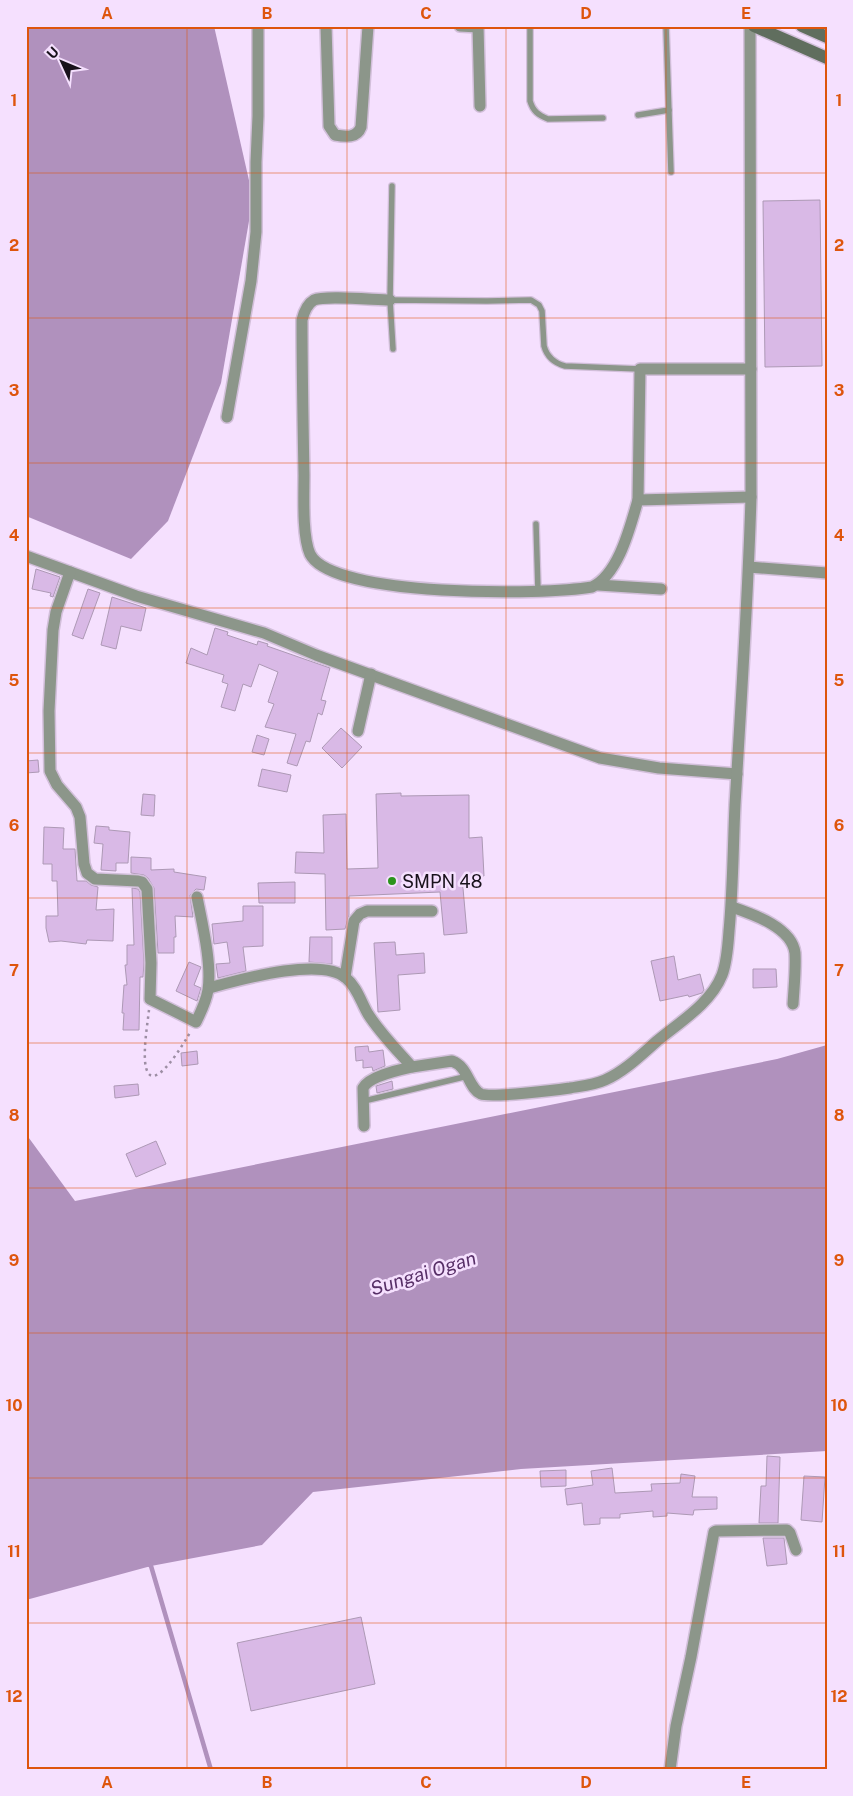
<svg xmlns="http://www.w3.org/2000/svg" width="853" height="1796" font-family="'Public Sans',sans-serif">
<style>
.water{fill:#b091bd}
.lines{fill:none;stroke-linecap:round;stroke-linejoin:round}
.stream{stroke:#b091bd;stroke-width:4.5}
.building{fill:#d9b9e6;stroke:#ad99b5}
.lane-casing{stroke:#d2bfda;stroke-width:8}
.street-casing{stroke:#d2bfda;stroke-width:14}
.secondary-casing{stroke:#d2bfda;stroke-width:15}
.path{stroke:#9d8ea4;stroke-width:2.5;stroke-dasharray:2.5 4;stroke-linecap:butt}
.lane{stroke:#8c968a;stroke-width:5.5}
.street{stroke:#8c968a;stroke-width:11}
.secondary{stroke:#606e5e;stroke-width:12}
.grid{fill:none;stroke:#de550d;stroke-width:1;stroke-opacity:0.55}
.poi-dot{fill:#2b941c;stroke:#f5e0fe;stroke-width:2}
.labels{text-anchor:middle;dominant-baseline:central;stroke-width:5;stroke-linejoin:round;paint-order:stroke}
.poi-label{font-size:18px;fill:#18111b;stroke:#f5e0fe;text-anchor:start}
.water-label{font-size:19px;font-style:italic;fill:#572f67;stroke:#f5e0fe}
.neatline{fill:none;stroke:#de550d;stroke-width:2}
.grid-label{font-size:16px;text-anchor:middle;font-weight:bold;fill:#de550d}
</style>
<rect width="100%" height="100%" fill="#f5e0fe"/>
<g class="water">
<polygon points="26,26 214,26 253,198 221,383 168,521 131,559 26,516"/>
<polygon points="827,1045 827,1451 521,1469 313,1492 262,1545 151,1566 26,1600 26,1134 75,1201 777,1059"/>
</g>
<g class="lines">
<polyline class="stream" points="148,1564 151,1566 211,1770"/>
</g>
<g class="building">
<polygon points="820,200 822,366 765,367 763,201"/>
<polygon points="36,569 60,577 53,597 50,596 51,593 32,589"/>
<polygon points="88,589 100,593 83,639 72,635"/>
<polygon points="112,597 146,608 141,631 121,626 116,649 101,645"/>
<polygon points="215,628 228,632 227,635 257,645 258,641 268,644 267,646 330,668 321,700 326,701 322,715 318,713 310,742 306,741 297,766 287,763 296,734 265,727 274,704 268,702 278,672 259,664 251,687 243,684 235,711 221,707 228,684 222,682 224,675 186,663 191,648 207,655"/>
<polygon points="341,728 362,747 342,768 322,748"/>
<polygon points="257,735 269,739 264,755 252,752"/>
<polygon points="38,760 39,772 26,773 26,761"/>
<polygon points="262,769 291,775 287,792 258,786"/>
<polygon points="401,793 401,796 469,795 469,838 482,837 484,876 462,877 467,933 444,935 440,892 349,896 349,915 345,929 326,930 325,874 295,873 296,852 324,853 323,815 346,814 347,869 378,868 376,794"/>
<polygon points="143,794 155,795 154,816 141,815"/>
<polygon points="96,826 109,827 109,830 130,832 128,863 116,863 116,871 101,870 103,844 94,843"/>
<polygon points="44,827 64,828 63,849 75,849 77,881 86,881 91,885 98,887 96,910 114,909 113,941 87,940 86,944 61,941 49,942 46,928 46,916 58,916 57,881 52,881 52,864 43,864"/>
<polygon points="131,857 151,858 151,870 174,869 174,872 206,877 204,890 196,889 190,895 193,917 175,916 176,937 174,937 174,953 158,953 154,888 148,878 144,875 131,873"/>
<polygon points="295,882 295,903 259,903 258,883"/>
<polygon points="132,888 138,889 140,892 144,963 143,977 140,977 139,1030 123,1030 124,1013 122,1013 124,985 127,985 125,965 127,965 127,945 134,945"/>
<polygon points="243,906 263,906 263,946 243,947 246,971 218,978 216,964 230,963 227,942 214,944 212,924 243,921"/>
<polygon points="310,937 332,937 332,964 309,962"/>
<polygon points="395,942 396,955 424,953 425,973 398,975 400,1010 378,1012 374,943"/>
<polygon points="674,956 678,980 700,974 704,990 702,993 689,997 688,995 660,1001 651,961"/>
<polygon points="189,962 201,967 194,985 201,988 197,1001 176,991"/>
<polygon points="753,969 776,969 777,987 753,988"/>
<polygon points="368,1046 369,1052 383,1050 385,1066 373,1071 372,1067 363,1068 363,1060 356,1061 355,1047"/>
<polygon points="197,1051 198,1064 182,1066 181,1053"/>
<polygon points="392,1081 393,1089 377,1093 376,1086"/>
<polygon points="138,1084 139,1095 115,1098 114,1086"/>
<polygon points="156,1141 166,1164 136,1177 126,1154"/>
<polygon points="767,1456 780,1457 778,1523 759,1523 761,1486 766,1486"/>
<polygon points="612,1468 615,1493 652,1491 651,1484 680,1483 681,1474 695,1476 692,1497 717,1497 717,1509 694,1510 693,1515 667,1513 667,1516 653,1517 653,1511 620,1514 620,1518 600,1518 600,1524 584,1525 582,1503 567,1505 565,1489 593,1485 591,1471"/>
<polygon points="566,1470 566,1486 541,1487 540,1471"/>
<polygon points="804,1476 825,1477 822,1522 801,1520"/>
<polygon points="763,1538 784,1538 787,1564 767,1566"/>
<polygon points="361,1617 375,1684 251,1711 237,1643"/>
</g>
<g class="lines">
<g class="lane-casing">
<g id="lane">
<path d="M530,26V101C533,111 538,115 548,119L603,118"/>
<polyline points="666,26 671,172"/>
<polyline points="638,115 669,110"/>
<polyline points="390,300 392,186"/>
<path d="M393,349L390,300L487,301L531,300L539,305L542,311L544,346C547,357 554,363 565,366L640,369"/>
<polyline points="536,524 538,591"/>
<polyline points="364,1101 468,1076"/>
</g>
</g>
<g class="street-casing">
<g id="street">
<path d="M326,26L329,126L335,135C346,137 357,138 361,127L368,26"/>
<polyline points="460,26 478,27"/>
<polyline points="478,26 480,106"/>
<path d="M390,300C376,300 325,295 314,300C307,304 304,312 302,320C302,372 303,423 304,475C304,495 302,536 310,554C332,598 546,595 592,587C619,574 630,527 638,500L751,497"/>
<polyline points="227,417 251,281 256,232 256,162 258,116 258,26"/>
<polyline points="638,500 640,369 751,369"/>
<polyline points="26,556 136,596 264,633 316,655 600,758 659,768 737,774"/>
<polyline points="749,567 827,573"/>
<path d="M70,572L56,612L53,630L49,711L50,771L57,785L76,807L80,817L84,864L87,873L95,879L138,881L142,882L147,889L151,963L150,999L196,1022C201,1012 206,1002 208,990C212,963 202,923 197,897"/>
<polyline points="598,585 661,589"/>
<polyline points="358,731 371,674"/>
<path d="M732,907C752,914 792,927 795,953C796,969 794,987 793,1004"/>
<polyline points="345,977 354,921 360,914 367,911 432,911"/>
<path d="M209,988C239,980 321,956 346,978C357,987 361,1002 368,1014C380,1033 397,1050 412,1067L452,1061C469,1067 468,1088 481,1094C491,1098 556,1090 570,1088C582,1086 594,1085 605,1080C625,1071 641,1055 657,1041C680,1022 711,1003 722,975C727,962 728,945 729,931C733,889 733,847 735,805C741,702 748,600 751,497L750,26"/>
<path d="M364,1126L363,1088C369,1076 399,1070 412,1067"/>
<polyline points="670,1770 676,1726 691,1657 714,1532 716,1531 787,1530 790,1533 796,1550"/>
</g>
</g>
<g class="secondary-casing">
<g id="secondary">
<polyline points="754,26 827,58"/>
<polyline points="802,26 827,37"/>
</g>
</g>
<path class="path" d="M149,1010C147,1027 144,1045 145,1061C149,1104 185,1041 191,1031"/>
<use href="#lane" class="lane"/>
<use href="#street" class="street"/>
<use href="#secondary" class="secondary"/>
</g>
<path class="grid" d="M187,26V1770M347,26V1770M506,26V1770M666,26V1770M26,173H827M26,318H827M26,463H827M26,608H827M26,753H827M26,898H827M26,1043H827M26,1188H827M26,1333H827M26,1478H827M26,1623H827"/>
<circle class="poi-dot" cx="392" cy="881" r="5"/>
<g class="labels">
<g class="poi-label">
<text x="402" y="881">SMPN 48</text>
</g>
<g class="water-label">
<text transform="translate(423 1273) rotate(-17)">Sungai Ogan</text>
</g>
</g>
<rect width="853" height="1796" fill="none" stroke="#f5e0fe" stroke-width="55"/>
<g transform="translate(62 62) rotate(314)" stroke="#f5e0fe" stroke-width="4" paint-order="stroke">
<path d="M0-4L9 19L0 12L-9 19Z" fill="#18111b"/>
<text y="-8" font-size="14" font-weight="bold" text-anchor="middle" fill="#18111b">U</text>
</g>
<rect x="28" y="28" width="798" height="1740" class="neatline"/>
<g class="grid-label">
<text x="107" y="19">A</text>
<text x="267" y="19">B</text>
<text x="426" y="19">C</text>
<text x="586" y="19">D</text>
<text x="746" y="19">E</text>
<text x="14" y="106">1</text>
<text x="839" y="106">1</text>
<text x="14" y="251">2</text>
<text x="839" y="251">2</text>
<text x="14" y="396">3</text>
<text x="839" y="396">3</text>
<text x="14" y="541">4</text>
<text x="839" y="541">4</text>
<text x="14" y="686">5</text>
<text x="839" y="686">5</text>
<text x="14" y="831">6</text>
<text x="839" y="831">6</text>
<text x="14" y="976">7</text>
<text x="839" y="976">7</text>
<text x="14" y="1121">8</text>
<text x="839" y="1121">8</text>
<text x="14" y="1266">9</text>
<text x="839" y="1266">9</text>
<text x="14" y="1411">10</text>
<text x="839" y="1411">10</text>
<text x="14" y="1557">11</text>
<text x="839" y="1557">11</text>
<text x="14" y="1702">12</text>
<text x="839" y="1702">12</text>
<text x="107" y="1788">A</text>
<text x="267" y="1788">B</text>
<text x="426" y="1788">C</text>
<text x="586" y="1788">D</text>
<text x="746" y="1788">E</text>
</g>
</svg>
